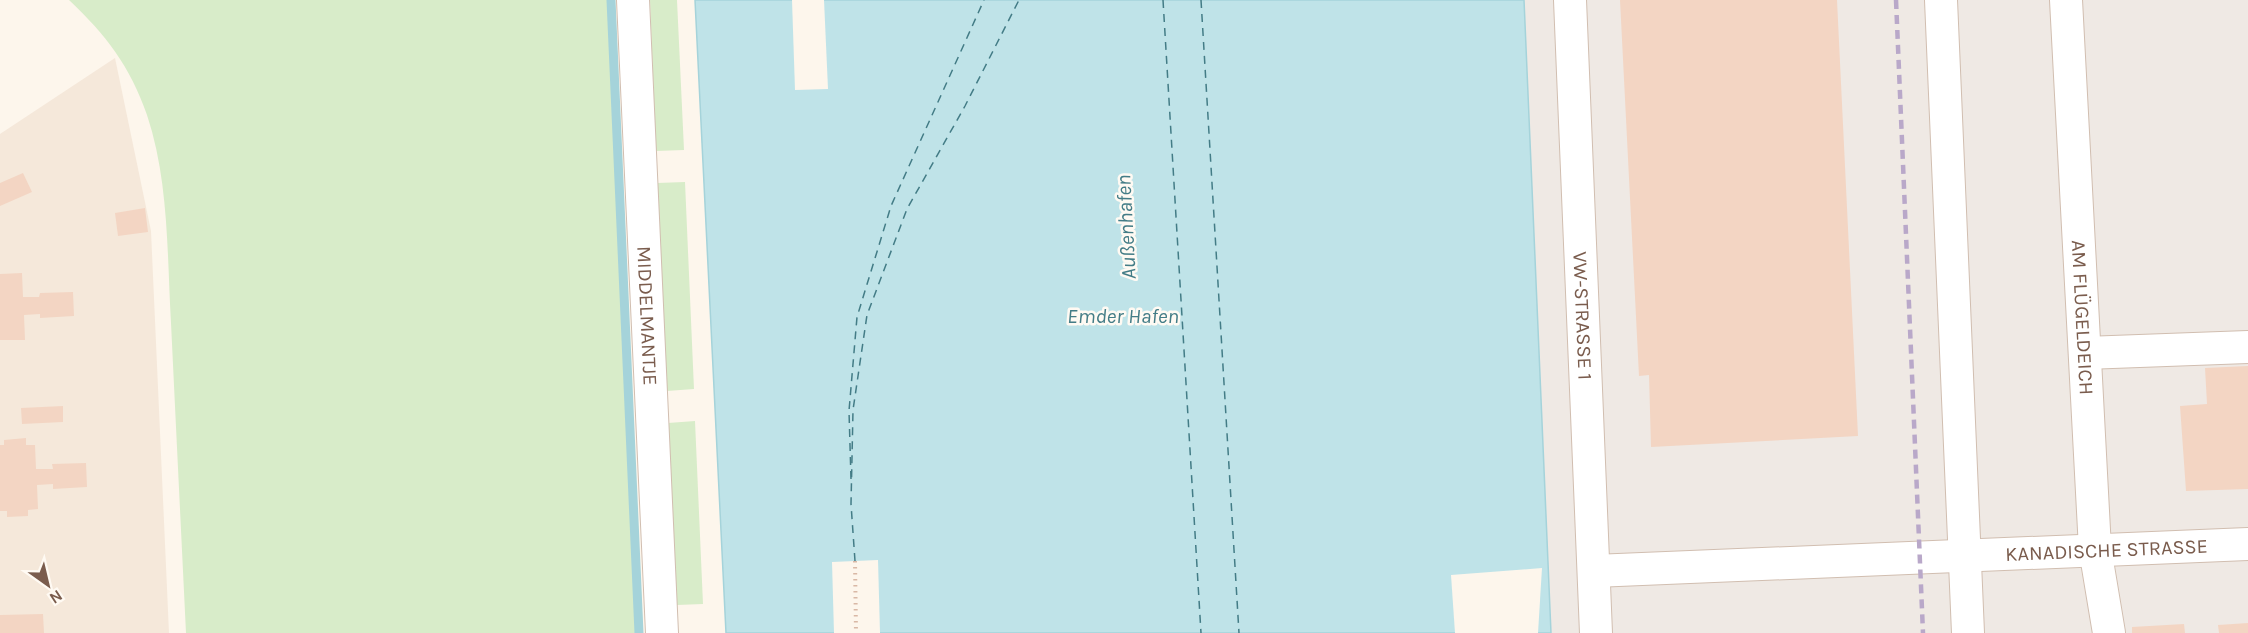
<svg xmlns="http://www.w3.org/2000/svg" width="2248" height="633" font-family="Karla,sans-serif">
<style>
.residential{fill:#f5e8da}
.industrial{fill:#efe9e4}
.green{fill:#d8ecc9}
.water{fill:#bfe3e8;stroke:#a5d3da;stroke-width:1.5}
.pier{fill:#fdf6ec}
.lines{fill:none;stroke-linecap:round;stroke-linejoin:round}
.stream{stroke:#a5d3da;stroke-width:9}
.ferry{stroke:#437c86;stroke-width:1.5;stroke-dasharray:8 6;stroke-linecap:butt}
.building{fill:#f3d5c3}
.minor-casing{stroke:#d1beb0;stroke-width:34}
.path{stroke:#d9b8a5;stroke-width:4;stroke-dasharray:1.5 4.5;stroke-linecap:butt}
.minor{stroke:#fff;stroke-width:32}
.rail{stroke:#b9a8c9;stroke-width:4.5;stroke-dasharray:9 6;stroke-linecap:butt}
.labels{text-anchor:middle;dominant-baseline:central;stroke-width:5;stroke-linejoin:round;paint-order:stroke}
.street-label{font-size:20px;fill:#7a5c4d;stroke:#fffaf3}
.water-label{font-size:21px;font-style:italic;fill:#437c86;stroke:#fffaf3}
</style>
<rect width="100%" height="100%" fill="#fdf6ec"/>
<polygon class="residential" points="115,58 151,231 169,633 0,633 0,134"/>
<polygon class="industrial" points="1524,0 2248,0 2248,633 1551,633"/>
<g class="green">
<path d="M69,0H614L643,633H186C181,530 176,427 171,323C167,254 169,181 147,115C130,66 106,35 69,0Z"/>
<polygon points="650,0 677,0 684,150 656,151"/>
<polygon points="685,182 694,389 667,391 657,183"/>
<polygon points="695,421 703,604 677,605 668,423"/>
</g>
<polygon class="water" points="695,0 1524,0 1551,633 726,633"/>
<g class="pier">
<polygon points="792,0 824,0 828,89 795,90"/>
<polygon points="878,560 880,633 834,633 832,562"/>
<polygon points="1542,568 1538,633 1455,633 1451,575"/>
</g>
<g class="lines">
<polyline class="stream" points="611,0 639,633"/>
<g class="ferry">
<polyline points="1163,0 1201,633"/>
<polyline points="1201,0 1239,633"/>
<polyline points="851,479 849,411 857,317 891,206 984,0"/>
<polyline points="855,561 851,504 853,410 867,315 907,209 965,106 1019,0"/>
</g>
</g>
<g class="building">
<polygon points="1620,0 1837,0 1858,436 1651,447 1649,375 1639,376"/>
<polygon points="23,173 32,192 0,206 0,183"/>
<polygon points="145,208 148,232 118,236 115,213"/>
<polygon points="22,273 23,297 39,297 40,293 73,292 74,316 40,318 40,314 24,315 25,340 0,340 0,274"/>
<polygon points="2248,366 2248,489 2186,491 2180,406 2207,404 2205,368"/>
<polygon points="63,406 63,422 22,424 21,408"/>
<polygon points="26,438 26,445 35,445 36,469 53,469 52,464 86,463 87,487 53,489 53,484 37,485 38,509 28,510 28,516 7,517 7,511 0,511 0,445 4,445 4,440"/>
<polygon points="43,614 44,633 0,633 0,615"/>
<polygon points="2248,623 2248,633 2219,633 2218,625"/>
<polygon points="2184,624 2185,633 2132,633 2132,627"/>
</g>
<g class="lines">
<g class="minor-casing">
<g id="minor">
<path id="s1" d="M633,0L662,633"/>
<path id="s2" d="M1570,0L1596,633"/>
<polyline points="1941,0 1968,633"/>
<path id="s3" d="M2066,0L2095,549L2109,633"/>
<polyline points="2085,353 2248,347"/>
<path id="s4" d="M1594,571L2248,544"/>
</g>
</g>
<polyline class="path" points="855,561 856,633"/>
<use href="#minor" class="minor"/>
<polyline class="rail" points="1896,0 1923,633"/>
</g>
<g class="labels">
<g class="street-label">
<text stroke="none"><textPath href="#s1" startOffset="316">MIDDELMANTJE</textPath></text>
<text stroke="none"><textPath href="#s2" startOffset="316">VW-STRASSE 1</textPath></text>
<text stroke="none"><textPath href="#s3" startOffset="318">AM FLÜGELDEICH</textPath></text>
<text stroke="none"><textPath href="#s4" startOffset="513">KANADISCHE STRASSE</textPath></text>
</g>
<g class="water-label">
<text transform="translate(1126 227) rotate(-93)">Außenhafen</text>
<text x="1123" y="316">Emder Hafen</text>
</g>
</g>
<g transform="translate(48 585) rotate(146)" stroke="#fffaf3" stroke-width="4.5" paint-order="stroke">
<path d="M0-4.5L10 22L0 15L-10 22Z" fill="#7a5c4d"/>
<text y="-9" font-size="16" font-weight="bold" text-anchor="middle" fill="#7a5c4d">N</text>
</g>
</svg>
